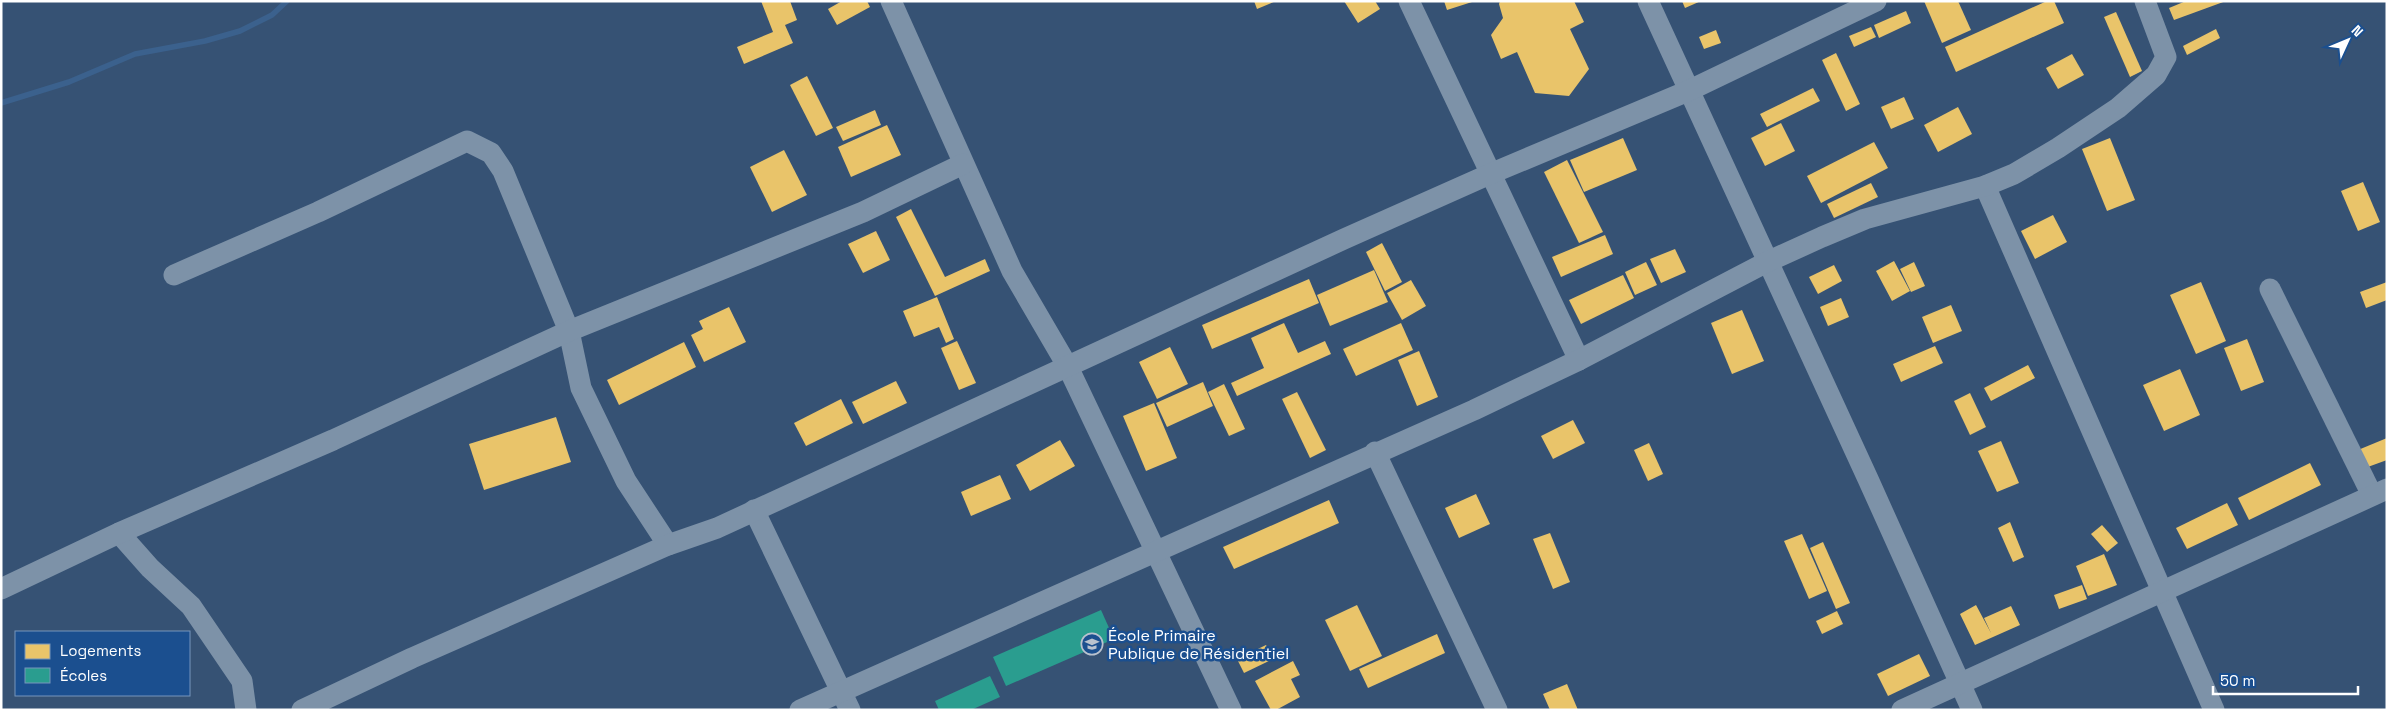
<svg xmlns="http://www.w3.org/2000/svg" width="2388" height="711" font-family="'Space Grotesk',sans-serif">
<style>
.homes{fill:#e9c46a}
.schools{fill:#2a9d8f}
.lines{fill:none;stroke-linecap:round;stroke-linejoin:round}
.stream{stroke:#3b618d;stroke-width:5.5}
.minor{stroke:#7d92a8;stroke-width:21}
.labels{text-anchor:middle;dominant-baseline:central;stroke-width:5;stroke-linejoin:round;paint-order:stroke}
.poi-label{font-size:16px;fill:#fff;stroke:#1b4f8f;text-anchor:start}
</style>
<rect width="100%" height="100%" fill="#365274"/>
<g class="homes">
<polygon points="761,1 790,1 797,20 785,25 793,43 744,64 737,47 773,32"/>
<polygon points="842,1 867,1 870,7 837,25 828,9"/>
<polygon points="1254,1 1276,1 1257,9"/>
<polygon points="1344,1 1375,1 1380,9 1358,23"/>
<polygon points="1444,1 1472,1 1472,2 1447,10"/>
<polygon points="1500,1 1574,1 1584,22 1570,29 1589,69 1569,96 1535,93 1517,52 1501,59 1491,35 1503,18 1499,4"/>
<polygon points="1682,1 1701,1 1685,8"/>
<polygon points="1924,1 1958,1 1971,30 1942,43"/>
<polygon points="2047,1 2054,1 2064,23 1956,72 1945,47"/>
<polygon points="2186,1 2226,1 2174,20 2169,8"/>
<polygon points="1906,11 1911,23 1879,38 1874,25"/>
<polygon points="2116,12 2142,71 2130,77 2104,17"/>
<polygon points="1871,27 1876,37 1854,47 1849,36"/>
<polygon points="2216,29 2220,38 2187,55 2183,46"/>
<polygon points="1716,30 1721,43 1704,49 1699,37"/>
<polygon points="1836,53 1860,104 1846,111 1822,60"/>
<polygon points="2072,54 2084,75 2058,89 2046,68"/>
<polygon points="807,76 833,128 816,136 790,85"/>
<polygon points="1813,88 1820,101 1767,127 1760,114"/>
<polygon points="1904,97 1914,119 1891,129 1881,107"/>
<polygon points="1958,107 1972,134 1938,152 1924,125"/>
<polygon points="875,110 881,125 843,141 836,127"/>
<polygon points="1781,123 1795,151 1765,166 1751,138"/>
<polygon points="887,125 901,155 851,177 838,147"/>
<polygon points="1623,138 1637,170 1584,192 1570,160"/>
<polygon points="2110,138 2135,200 2107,211 2082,149"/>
<polygon points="1874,142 1888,168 1821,203 1807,176"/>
<polygon points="784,150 807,195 772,212 750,167"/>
<polygon points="1567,160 1603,232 1579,243 1544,172"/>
<polygon points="2363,182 2380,222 2358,231 2341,191"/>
<polygon points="1871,183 1878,197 1834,218 1827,204"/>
<polygon points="911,209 945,277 985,259 990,271 935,296 896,217"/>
<polygon points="2053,215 2067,242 2035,259 2021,231"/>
<polygon points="876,231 890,260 863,273 848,244"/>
<polygon points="1605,235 1613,254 1561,277 1552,257"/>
<polygon points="1382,243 1402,282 1385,291 1366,252"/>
<polygon points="1675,249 1686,272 1661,283 1650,259"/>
<polygon points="1894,261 1910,291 1892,301 1876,271"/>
<polygon points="1646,262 1657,285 1635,295 1625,272"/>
<polygon points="1914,262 1925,286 1911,292 1900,269"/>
<polygon points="1834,265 1842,281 1818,294 1809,277"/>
<polygon points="1374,270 1388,302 1330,326 1317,295"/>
<polygon points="1623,275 1634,298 1581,324 1569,300"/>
<polygon points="1309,279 1319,303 1212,349 1202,325"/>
<polygon points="1411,280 1426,306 1402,320 1387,293"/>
<polygon points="2201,282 2226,341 2196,354 2170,295"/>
<polygon points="2387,282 2387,300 2366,308 2360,292"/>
<polygon points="937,297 954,339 946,343 939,327 914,337 903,311"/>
<polygon points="1841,298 1849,317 1828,326 1820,307"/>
<polygon points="1951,305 1962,331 1933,343 1922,317"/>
<polygon points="729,307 746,342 704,362 691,335 703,329 699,321"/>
<polygon points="1742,310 1764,361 1732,374 1711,323"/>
<polygon points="1284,323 1298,353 1325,341 1331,354 1237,396 1231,383 1264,368 1251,338"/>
<polygon points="1401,323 1413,350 1356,376 1343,349"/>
<polygon points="2247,339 2264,382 2241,391 2224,348"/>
<polygon points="957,341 976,383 959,390 941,348"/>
<polygon points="684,342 696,367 619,405 607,380"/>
<polygon points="1935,346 1943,363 1901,382 1893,364"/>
<polygon points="1170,347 1188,384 1157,399 1139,362"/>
<polygon points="1419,351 1438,397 1417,406 1398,360"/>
<polygon points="2028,365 2035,378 1991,401 1984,388"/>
<polygon points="2180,369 2200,415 2164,431 2143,385"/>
<polygon points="896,381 907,403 863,424 852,402"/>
<polygon points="1203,382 1213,406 1167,427 1156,403"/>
<polygon points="1224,384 1245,429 1229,436 1208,392"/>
<polygon points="1297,392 1326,450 1310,458 1282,399"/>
<polygon points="1970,393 1986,427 1970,435 1954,401"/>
<polygon points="841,399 853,423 806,446 794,423"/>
<polygon points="1154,403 1177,458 1146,471 1123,416"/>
<polygon points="556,417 571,462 484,490 469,444"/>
<polygon points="1573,420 1585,443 1553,459 1541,436"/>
<polygon points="2387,438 2387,460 2365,468 2358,450"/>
<polygon points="1060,440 1075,466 1030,491 1016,465"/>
<polygon points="2001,441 2019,483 1997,492 1978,451"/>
<polygon points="1649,443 1663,474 1648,481 1634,450"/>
<polygon points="2310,463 2321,485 2249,520 2238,498"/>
<polygon points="1000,475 1011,499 971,516 961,492"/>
<polygon points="1476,494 1490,524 1459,538 1445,508"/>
<polygon points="1329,500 1339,523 1234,569 1223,547"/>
<polygon points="2227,503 2238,525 2187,549 2176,528"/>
<polygon points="2010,522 2024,557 2013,562 1998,528"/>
<polygon points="2102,525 2118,543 2107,552 2091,534"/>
<polygon points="1550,533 1570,582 1553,589 1533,539"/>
<polygon points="1802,534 1827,591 1809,599 1784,541"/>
<polygon points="1823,542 1850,603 1836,609 1810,548"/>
<polygon points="2104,554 2117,585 2088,596 2076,566"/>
<polygon points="2082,585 2087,599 2059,609 2054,595"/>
<polygon points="1357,605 1382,656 1350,671 1325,620"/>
<polygon points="1976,605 1991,633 1984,618 2011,606 2020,625 1975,645 1960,614"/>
<polygon points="1837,611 1843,624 1822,634 1816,621"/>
<polygon points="1437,634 1445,653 1368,688 1359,669"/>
<polygon points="1266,645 1273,659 1244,673 1237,659"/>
<polygon points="1919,654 1930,676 1888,696 1877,674"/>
<polygon points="1293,661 1300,675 1291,679 1300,697 1276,710 1271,710 1255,681"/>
<polygon points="1567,684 1578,710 1550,710 1543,694"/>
</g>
<g class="schools">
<polygon points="1101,610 1114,639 1006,686 993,657"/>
<polygon points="990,676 1000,697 971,710 939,710 935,701"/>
</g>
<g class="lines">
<polyline class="stream" points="1,103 69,82 135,54 205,41 240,31 272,15 287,1"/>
<g class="minor">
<polyline points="891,1 1012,271 1068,367 1231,710"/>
<polyline points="1409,1 1579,360"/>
<polyline points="1648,1 1868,479 1972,710"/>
<polyline points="1985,186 2214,710"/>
<polyline points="174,275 318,212 467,141 491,153 503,171 569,331 581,388 626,481 668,545"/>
<polyline points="2270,289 2372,495"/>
<polyline points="1375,452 1497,710"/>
<polyline points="754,510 850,710"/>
<polyline points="119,533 150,568 191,606 242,681 246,710"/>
<polyline points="1,589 119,533 333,440 569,331 863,212 963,164"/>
<polyline points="302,710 412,658 668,545 717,528 1344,239 1490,174 1688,91 1876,1"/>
<polyline points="800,710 1474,410 1579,360 1767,262 1822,237 1865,219 1985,186 2014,174 2058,148 2118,108 2156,75 2166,57 2145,1"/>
<polyline points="1902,710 2387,489"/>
</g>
</g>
<defs>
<g id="school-ring" transform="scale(1.125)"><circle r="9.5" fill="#1b4f8f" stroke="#b9c2ce" stroke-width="1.5"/><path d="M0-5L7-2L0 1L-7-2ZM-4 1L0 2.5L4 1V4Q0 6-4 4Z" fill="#b9c2ce"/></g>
</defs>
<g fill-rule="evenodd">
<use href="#school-ring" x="1092" y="644"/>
</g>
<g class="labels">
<g class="poi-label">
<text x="1108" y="635">École Primaire<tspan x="1108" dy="18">Publique de Résidentiel</tspan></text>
</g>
</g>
<rect width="2388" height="711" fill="none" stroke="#ffffff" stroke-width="5"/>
<rect x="15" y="631" width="175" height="65" fill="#1b4f8f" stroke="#7695bc"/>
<rect x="25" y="644" width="25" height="15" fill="#e9c46a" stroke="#7695bc"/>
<text x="60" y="656" font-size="15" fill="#ffffff">Logements</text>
<rect x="25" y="668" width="25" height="15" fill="#2a9d8f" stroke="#7695bc"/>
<text x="60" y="681" font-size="15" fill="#ffffff">Écoles</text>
<g transform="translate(2348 40) rotate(46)" stroke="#1b4f8f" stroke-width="4" paint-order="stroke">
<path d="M0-4L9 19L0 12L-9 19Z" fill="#ffffff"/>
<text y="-8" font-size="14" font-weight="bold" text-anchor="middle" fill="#ffffff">N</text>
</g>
<path d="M2213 686v8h145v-8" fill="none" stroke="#ffffff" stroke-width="2.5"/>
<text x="2220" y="686" font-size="15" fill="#ffffff" stroke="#1b4f8f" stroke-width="4" paint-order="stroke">50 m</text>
</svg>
